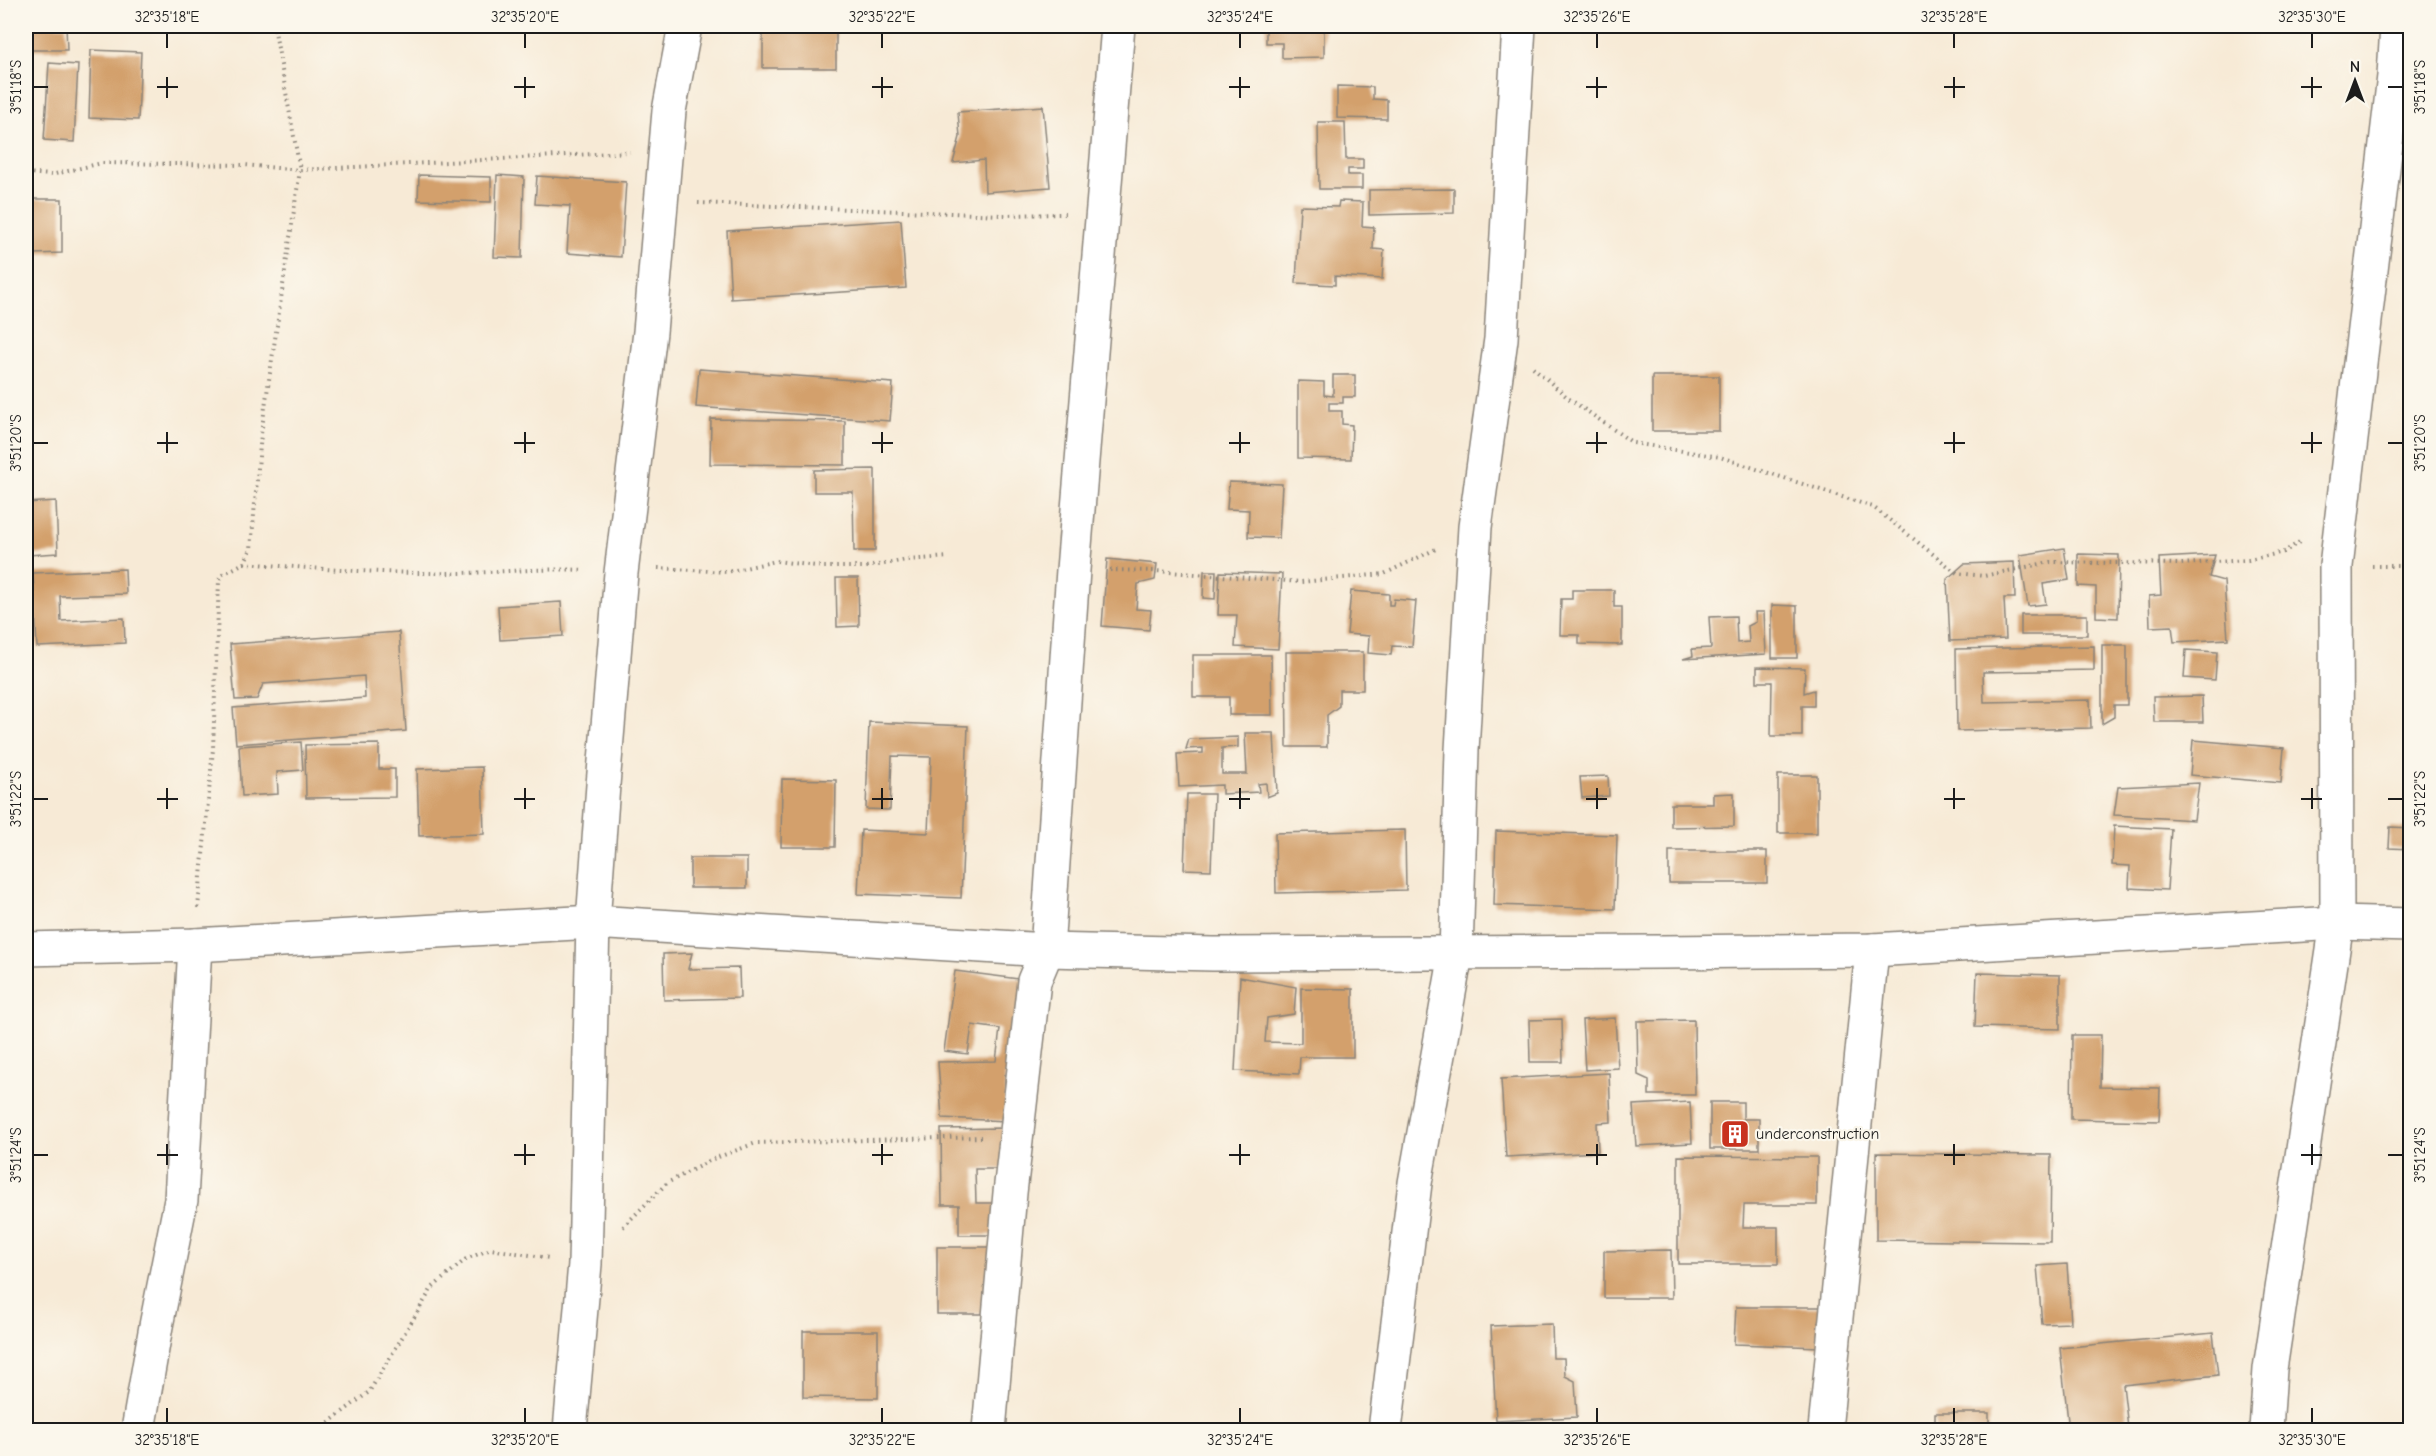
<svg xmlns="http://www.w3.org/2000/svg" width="2436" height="1456" font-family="'Comic Neue',sans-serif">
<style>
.building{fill:#d3a06c}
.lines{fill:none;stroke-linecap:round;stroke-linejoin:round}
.street-casing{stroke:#8a8379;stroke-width:36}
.path{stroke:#8a8379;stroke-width:4;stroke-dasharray:1.5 4.5;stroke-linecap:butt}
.street{stroke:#fff;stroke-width:33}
.ticks{fill:none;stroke:#1c1c1c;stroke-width:2}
.labels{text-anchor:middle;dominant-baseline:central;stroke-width:4.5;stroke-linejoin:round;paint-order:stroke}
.poi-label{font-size:16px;fill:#1c1c1c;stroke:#fbf7ec;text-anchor:start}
.neatline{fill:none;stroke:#1c1c1c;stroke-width:2}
.ticks-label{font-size:15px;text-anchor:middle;fill:#1c1c1c}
</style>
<rect width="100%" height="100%" fill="#fbf7ec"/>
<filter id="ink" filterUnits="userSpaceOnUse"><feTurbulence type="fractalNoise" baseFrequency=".0167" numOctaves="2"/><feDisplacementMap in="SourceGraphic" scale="12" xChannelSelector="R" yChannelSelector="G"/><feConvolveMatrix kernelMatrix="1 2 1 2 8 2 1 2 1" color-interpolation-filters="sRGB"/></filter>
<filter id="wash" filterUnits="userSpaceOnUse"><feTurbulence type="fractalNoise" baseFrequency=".008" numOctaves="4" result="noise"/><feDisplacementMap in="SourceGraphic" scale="24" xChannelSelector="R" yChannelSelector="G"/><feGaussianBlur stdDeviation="1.35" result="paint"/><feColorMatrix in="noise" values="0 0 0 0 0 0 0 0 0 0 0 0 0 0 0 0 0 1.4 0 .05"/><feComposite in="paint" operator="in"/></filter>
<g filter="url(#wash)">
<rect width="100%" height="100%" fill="#f7ead6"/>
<g id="blocks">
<g class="building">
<polygon points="26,26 66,26 67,50 26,50"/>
<polygon points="763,26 836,27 836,68 763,68"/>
<polygon points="1266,26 1324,26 1324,57 1282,58 1282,43 1266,43"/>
<polygon points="91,50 141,52 138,120 89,118"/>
<polygon points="49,63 78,65 74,142 44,140"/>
<polygon points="1337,86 1373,87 1373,99 1387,100 1387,119 1337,118"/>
<polygon points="1043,106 1050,187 985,192 984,160 953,163 960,137 958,112"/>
<polygon points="1318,122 1345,122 1346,159 1363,159 1363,169 1348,169 1348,175 1362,175 1362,189 1319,189"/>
<polygon points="419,175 491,177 491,202 418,200"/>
<polygon points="497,175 524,177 522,258 494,257"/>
<polygon points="537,176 626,182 621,257 567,253 570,206 535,204"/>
<polygon points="1454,189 1454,213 1369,215 1369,190"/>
<polygon points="32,199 62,199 62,253 33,254"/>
<polygon points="1339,201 1363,202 1362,226 1374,227 1373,249 1384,250 1382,279 1335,276 1335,285 1296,283 1300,206 1338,207"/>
<polygon points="901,220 906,288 731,299 727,231"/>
<polygon points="699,369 893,383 890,421 696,407"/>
<polygon points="1333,375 1355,375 1355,397 1343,397 1343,403 1329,403 1329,411 1342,411 1342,424 1352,425 1351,459 1298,458 1298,381 1324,382 1324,395 1333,396"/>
<rect x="1652" y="376" width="67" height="55"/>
<polygon points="711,419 845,421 845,465 710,464"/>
<polygon points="875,469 875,551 854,551 853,492 814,492 814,470"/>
<polygon points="1229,482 1282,484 1279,538 1248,537 1249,510 1227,509"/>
<polygon points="56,501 58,553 28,555 26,503"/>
<polygon points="2064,548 2069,580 2043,584 2046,604 2028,606 2020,555"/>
<polygon points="2078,554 2119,555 2118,618 2096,617 2096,587 2078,586"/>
<polygon points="2215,555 2209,577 2224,581 2228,639 2174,642 2172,626 2150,627 2149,596 2161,595 2159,558"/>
<polygon points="1107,559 1157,564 1155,580 1138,584 1136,609 1151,610 1149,630 1102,626"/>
<polygon points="2014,562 2015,598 2004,598 2006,639 1950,641 1947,579 1964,564"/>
<polygon points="125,569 126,594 60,596 61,621 124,618 125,643 37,647 33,573"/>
<polygon points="1204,571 1216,571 1215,599 1203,598"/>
<polygon points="1220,572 1282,574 1278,649 1235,647 1237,615 1218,615"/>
<polygon points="836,578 858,578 859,626 837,627"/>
<polygon points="1572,590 1614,590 1614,607 1622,607 1622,645 1579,644 1579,635 1560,635 1561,599 1572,599"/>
<polygon points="1351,591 1389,594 1389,605 1393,605 1394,599 1416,601 1412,647 1392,646 1391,655 1368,653 1369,636 1347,634"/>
<polygon points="561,602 563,636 500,640 498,606"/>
<polygon points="1772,605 1797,606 1797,658 1772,658"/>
<polygon points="1755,612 1764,612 1766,654 1683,659 1693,656 1692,649 1711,648 1709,617 1736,616 1737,643 1749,642 1748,626 1756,622"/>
<rect x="2021" y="615" width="66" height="20"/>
<polygon points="399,632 406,731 236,744 233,708 365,698 364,676 263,684 257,699 235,700 230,644"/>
<polygon points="2102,645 2127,645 2127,705 2114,705 2114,717 2102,724"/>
<polygon points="2094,646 2094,670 1983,672 1984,702 2090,700 2091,728 1957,731 1956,649"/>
<polygon points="2186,650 2217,652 2215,680 2184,678"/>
<polygon points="1286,652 1363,652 1363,690 1339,690 1339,706 1327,715 1327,747 1287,747"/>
<polygon points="1193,655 1271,655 1272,715 1229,715 1229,697 1193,697"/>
<polygon points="1757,667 1805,668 1804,693 1814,690 1814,706 1802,706 1802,736 1771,736 1772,682 1757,682"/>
<polygon points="2202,696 2203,722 2154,722 2153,697"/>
<polygon points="869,722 968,726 961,898 858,894 861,830 928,833 931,757 892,756 890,810 866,809"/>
<polygon points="1245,733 1274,733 1277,793 1267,797 1266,783 1258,784 1259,792 1222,794 1222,785 1179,787 1177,754 1203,753 1203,748 1186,749 1189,739 1238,737 1238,747 1222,748 1222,774 1247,774"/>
<polygon points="2193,740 2284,748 2281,783 2190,775"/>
<polygon points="301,742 303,770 277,772 278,794 242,796 239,746"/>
<polygon points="379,744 379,769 395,769 395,797 306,798 305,745"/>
<polygon points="482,767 484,834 419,836 417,769"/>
<rect x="1778" y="775" width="39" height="58"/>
<polygon points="1608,776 1609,796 1582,798 1580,777"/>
<polygon points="782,779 836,780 835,847 781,847"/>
<polygon points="2199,783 2194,820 2114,815 2118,787"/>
<polygon points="1734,793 1734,826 1671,827 1671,804 1713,804 1713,794"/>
<polygon points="1187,794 1214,794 1211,870 1184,869"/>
<polygon points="2114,826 2171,829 2167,890 2129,888 2130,866 2112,865"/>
<polygon points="2390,827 2410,828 2410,849 2389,848"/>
<polygon points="1405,830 1406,890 1276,893 1275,833"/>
<polygon points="1496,831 1617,835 1615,909 1494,905"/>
<rect x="1669" y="851" width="98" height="32"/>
<rect x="690" y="858" width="57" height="30"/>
<polygon points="692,953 688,969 739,968 740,998 664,1000 663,954"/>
<polygon points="955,971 1034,981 1021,1078 1005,1075 1006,1121 942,1118 938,1062 996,1061 1000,1029 972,1025 968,1054 944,1051"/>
<polygon points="1977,973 2060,975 2060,1029 1975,1027"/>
<polygon points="1240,977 1296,987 1294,1014 1267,1018 1265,1042 1301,1043 1301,988 1353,989 1353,1057 1300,1057 1299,1074 1235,1071"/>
<polygon points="1615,1018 1618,1068 1585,1070 1582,1020"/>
<polygon points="1562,1019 1563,1062 1530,1062 1529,1020"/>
<polygon points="1694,1020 1695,1095 1649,1095 1649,1080 1638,1075 1637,1021"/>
<polygon points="2072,1035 2101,1035 2100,1087 2160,1088 2159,1121 2071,1119"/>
<polygon points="1609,1073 1611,1122 1597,1123 1598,1152 1506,1157 1501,1079"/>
<polygon points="1690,1102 1692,1143 1636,1146 1633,1105"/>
<polygon points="1710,1102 1743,1102 1743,1119 1759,1119 1759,1149 1710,1149"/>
<polygon points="1005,1128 1005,1169 975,1169 976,1203 1016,1203 1017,1235 959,1235 959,1205 942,1205 941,1129"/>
<polygon points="1876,1153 2051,1155 2050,1242 1876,1240"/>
<polygon points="1678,1156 1817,1157 1817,1205 1744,1205 1743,1227 1778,1227 1778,1264 1678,1264"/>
<polygon points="937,1247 1007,1247 991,1314 937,1314"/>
<polygon points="1671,1250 1672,1298 1604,1298 1604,1251"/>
<polygon points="2067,1264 2071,1323 2042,1324 2037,1266"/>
<polygon points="1736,1307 1820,1307 1820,1347 1734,1344"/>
<polygon points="1552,1324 1553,1358 1564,1358 1565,1376 1575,1381 1577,1417 1496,1421 1491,1326"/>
<polygon points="803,1331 878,1331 878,1398 803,1397"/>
<polygon points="2213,1333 2218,1375 2123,1385 2128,1428 2069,1430 2060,1348"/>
<rect x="1935" y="1413" width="54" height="17"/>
</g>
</g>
</g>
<g filter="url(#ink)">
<use href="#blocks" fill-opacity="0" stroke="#8a8379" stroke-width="1.5"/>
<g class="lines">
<g class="street-casing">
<g id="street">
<polyline points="26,949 195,945 593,922 1047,950 1213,954 1662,952 1872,950 2337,923 2410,925"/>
<polyline points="138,1430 156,1326 181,1200 195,945"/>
<polyline points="570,1430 585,1264 593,922 603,785 621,573 650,332 669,111 685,26"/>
<polyline points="989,1430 1010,1193 1034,981 1047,950 1073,570 1118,26"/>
<polyline points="1385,1430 1415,1183 1456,954 1462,750 1475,527 1501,339 1519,26"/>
<polyline points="1825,1430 1872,950"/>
<polyline points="2266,1430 2270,1369 2337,923 2336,566 2394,76 2397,26"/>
</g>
</g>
<g class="path">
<polyline points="26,173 51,175 102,163 244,165 300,170 630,152"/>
<polyline points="698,203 1002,215 1065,214"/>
<polyline points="1533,367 1568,398 1633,443 1720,457 1873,507 1957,573 1984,576 2050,562 2181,564 2249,560 2284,552 2301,541"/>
<path d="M244,563C316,569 388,574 461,573C503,572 543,568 585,570"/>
<polyline points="2372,566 2410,566"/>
<polyline points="658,568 727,572 776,561 824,567 866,567 907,560 949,557"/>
<polyline points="1110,570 1156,571 1301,582 1384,574 1438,548"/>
<polyline points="198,908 213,749 219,580 221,575 244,563 251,549 261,434 300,170 274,26"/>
<polyline points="623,1227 667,1183 713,1159 756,1143 981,1137"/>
<polyline points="312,1430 324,1426 369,1392 432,1288 466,1259 491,1249 549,1258"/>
</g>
<use href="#street" class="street"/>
</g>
</g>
<path class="ticks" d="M167,33V48M525,33V48M882,33V48M1240,33V48M1597,33V48M1954,33V48M2312,33V48M167,77V98M525,77V98M882,77V98M1240,77V98M1597,77V98M1954,77V98M2312,77V98M33,87H48M157,87H178M514,87H535M872,87H893M1229,87H1250M1586,87H1607M1944,87H1965M2301,87H2322M2388,87H2403M167,432V453M525,432V453M882,432V453M1240,432V453M1597,432V453M1954,432V453M2312,432V453M33,443H48M157,443H178M514,443H535M872,443H893M1229,443H1250M1586,443H1607M1944,443H1965M2301,443H2322M2388,443H2403M167,788V809M525,788V809M882,788V809M1240,788V809M1597,788V809M1954,788V809M2312,788V809M33,799H48M157,799H178M514,799H535M872,799H893M1229,799H1250M1586,799H1607M1944,799H1965M2301,799H2322M2388,799H2403M167,1144V1165M525,1144V1165M882,1144V1165M1240,1144V1165M1597,1144V1165M1954,1144V1165M2312,1144V1165M33,1155H48M157,1155H178M514,1155H535M872,1155H893M1229,1155H1250M1586,1155H1607M1944,1155H1965M2301,1155H2322M2388,1155H2403M167,1408V1423M525,1408V1423M882,1408V1423M1240,1408V1423M1597,1408V1423M1954,1408V1423M2312,1408V1423"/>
<defs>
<g id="building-square" transform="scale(1.5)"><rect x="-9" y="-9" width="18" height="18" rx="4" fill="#c8321e" stroke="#fbf7ec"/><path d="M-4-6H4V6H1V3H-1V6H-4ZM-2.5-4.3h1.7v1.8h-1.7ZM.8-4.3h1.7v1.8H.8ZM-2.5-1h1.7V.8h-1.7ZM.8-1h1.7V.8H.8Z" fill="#fff"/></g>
</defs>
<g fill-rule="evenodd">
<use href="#building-square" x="1735" y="1134"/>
</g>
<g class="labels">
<g class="poi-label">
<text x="1756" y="1134">underconstruction</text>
</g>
</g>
<rect width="2436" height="1456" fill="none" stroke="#fbf7ec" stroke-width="66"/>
<g transform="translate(2355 81)" stroke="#fbf7ec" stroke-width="4.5" paint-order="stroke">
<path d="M0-4.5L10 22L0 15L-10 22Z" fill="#1c1c1c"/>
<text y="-9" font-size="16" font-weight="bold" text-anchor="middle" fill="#1c1c1c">N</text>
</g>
<rect x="33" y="33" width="2370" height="1390" class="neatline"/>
<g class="ticks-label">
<text x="167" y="22">32°35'18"E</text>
<text x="525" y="22">32°35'20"E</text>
<text x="882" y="22">32°35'22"E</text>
<text x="1240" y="22">32°35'24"E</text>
<text x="1597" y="22">32°35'26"E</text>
<text x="1954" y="22">32°35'28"E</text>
<text x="2312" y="22">32°35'30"E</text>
<text transform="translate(16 87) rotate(-90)" y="5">3°51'18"S</text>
<text transform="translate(2420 87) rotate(-90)" y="5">3°51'18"S</text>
<text transform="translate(16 443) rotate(-90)" y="5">3°51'20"S</text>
<text transform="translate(2420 443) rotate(-90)" y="5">3°51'20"S</text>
<text transform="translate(16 799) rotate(-90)" y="5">3°51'22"S</text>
<text transform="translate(2420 799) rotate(-90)" y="5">3°51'22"S</text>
<text transform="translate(16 1155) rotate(-90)" y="5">3°51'24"S</text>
<text transform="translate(2420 1155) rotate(-90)" y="5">3°51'24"S</text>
<text x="167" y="1445">32°35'18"E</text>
<text x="525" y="1445">32°35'20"E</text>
<text x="882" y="1445">32°35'22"E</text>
<text x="1240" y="1445">32°35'24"E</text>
<text x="1597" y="1445">32°35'26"E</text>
<text x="1954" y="1445">32°35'28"E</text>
<text x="2312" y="1445">32°35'30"E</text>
</g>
</svg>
